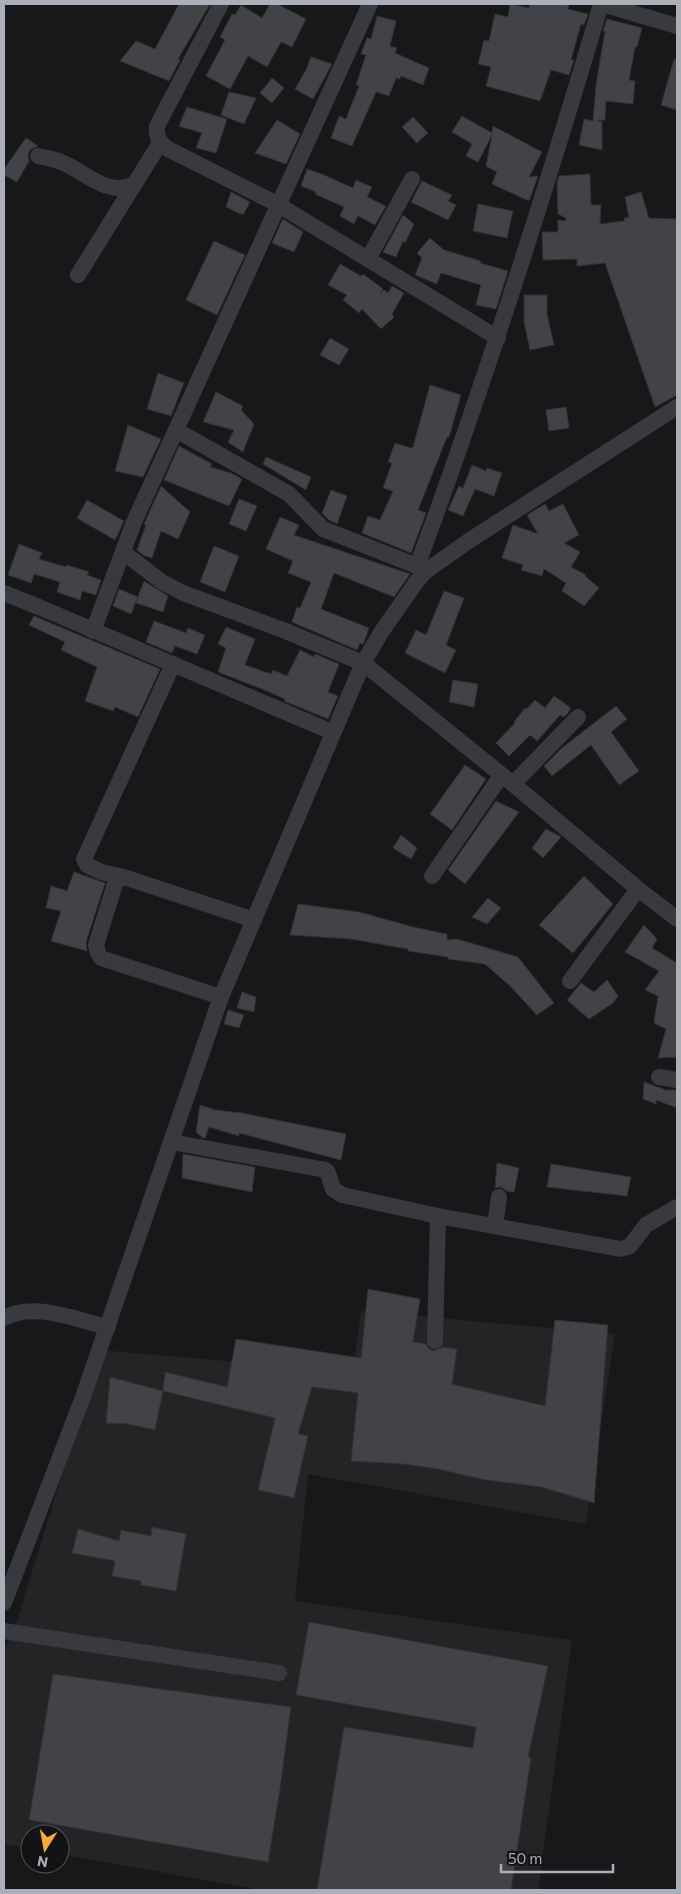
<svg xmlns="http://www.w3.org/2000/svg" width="681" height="1894" font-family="Commissioner,sans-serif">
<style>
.built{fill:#242427}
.building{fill:#424347;stroke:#323236}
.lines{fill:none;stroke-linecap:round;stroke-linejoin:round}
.minor{stroke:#393a40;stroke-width:16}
</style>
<rect width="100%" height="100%" fill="#18181a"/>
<polygon class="built" points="361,1311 615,1334 586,1524 308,1474 295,1601 572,1640 538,1890 260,1890 60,1854 60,1834 30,1834 30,1849 4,1844 4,1651 17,1621 100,1350 353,1372"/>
<g class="building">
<polygon points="179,4 210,4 178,59 180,60 169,81 120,61 136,41 155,49"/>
<polygon points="270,4 277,4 306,19 292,47 281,42 267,67 248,56 230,89 206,76 225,40 220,37 232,14 235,15 241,5 262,18"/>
<polygon points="510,4 529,8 530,4 569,4 568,9 588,14 584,25 581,24 571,60 574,60 569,75 551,70 540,101 486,86 491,67 478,64 484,40 489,41 495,14 508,17"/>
<polygon points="377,16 396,21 390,46 397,48 395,53 429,68 423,85 401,76 400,79 396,78 389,96 376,92 352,146 331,138 339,116 346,119 359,86 356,85 366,55 361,54 367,38 371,39"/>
<polygon points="607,19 642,28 637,47 635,47 629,80 635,81 633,104 606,101 605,120 597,121 602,122 602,150 579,145 584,119 593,121 596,85 605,31 603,31"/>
<polygon points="311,57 332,64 313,99 295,89 306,70"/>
<polygon points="674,59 677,60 677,110 661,105"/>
<polygon points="272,78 284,88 272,103 260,93"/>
<polygon points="229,92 256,98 244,124 221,115"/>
<polygon points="187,107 227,119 216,153 196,148 202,133 179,126"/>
<polygon points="462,116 492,133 493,126 542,152 529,177 538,176 529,201 492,184 497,172 486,166 492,135 478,162 466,156 472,144 452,132"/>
<polygon points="413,117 428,133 417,143 402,127"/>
<polygon points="277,120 300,134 286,164 255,153"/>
<polygon points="26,138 38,146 30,150 28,154 29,161 17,182 4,175 4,169"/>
<polygon points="307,169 324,175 353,188 356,180 372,187 367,197 386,206 375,225 358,216 354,224 340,216 344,207 315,194 316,192 301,186"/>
<polygon points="590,174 591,205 601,205 600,224 624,221 625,217 629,218 625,197 641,192 649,218 677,219 677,395 655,407 605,263 577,266 577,259 543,260 542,232 558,232 558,220 565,221 566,218 558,214 557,183 559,176"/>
<polygon points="422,181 452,195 448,201 456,205 448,220 411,202"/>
<polygon points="231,192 250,202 243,215 226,207"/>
<polygon points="478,204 513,211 507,238 473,231"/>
<polygon points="403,215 414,224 405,243 403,241 396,257 383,252"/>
<polygon points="283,219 303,232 294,252 272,243"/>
<polygon points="430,238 444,250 481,261 480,263 508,271 496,309 476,305 481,285 441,273 437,284 415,275 422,258 417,253"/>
<polygon points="214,241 245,255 217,315 186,300"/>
<polygon points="340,264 361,276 363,274 383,289 381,293 384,290 388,293 392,286 404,293 392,314 394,317 381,329 362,309 359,313 343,300 347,295 328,285"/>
<polygon points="524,295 547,295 547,314 554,345 530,350 524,322"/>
<polygon points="330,338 349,349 339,365 320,355"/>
<polygon points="158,373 184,383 171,416 147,409"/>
<polygon points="430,385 461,395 449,437 447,437 418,510 426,513 411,553 362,533 368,516 380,520 393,491 383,488 392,463 388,462 395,443 411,448 413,447"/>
<polygon points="216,392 243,406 241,410 254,424 243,452 228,442 234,430 203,422"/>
<polygon points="566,407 569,428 549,431 546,410"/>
<polygon points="128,425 161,439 143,477 115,471"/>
<polygon points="179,446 212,464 210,467 231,473 242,479 229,506 164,480"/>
<polygon points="266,457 311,477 306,490 263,464"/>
<polygon points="472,465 486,471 487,468 502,473 494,496 475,489 463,516 448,510 459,486 463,488"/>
<polygon points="161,486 190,512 178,539 161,531 152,558 143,555 137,550 146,525 144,524"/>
<polygon points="331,490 347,496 337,524 329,520 322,513"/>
<polygon points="239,499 257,506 246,531 229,524"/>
<polygon points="87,500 124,521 115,540 77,518"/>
<polygon points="545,504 549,511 563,504 579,535 564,543 580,552 571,567 586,575 585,576 599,588 584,606 562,591 566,583 544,569 542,576 521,570 523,565 502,558 513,525 538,534 527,515"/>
<polygon points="280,517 299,525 294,535 410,574 394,597 334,573 321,609 369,628 364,642 363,644 360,643 357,650 292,622 297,607 300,608 311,582 288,573 293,561 266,549"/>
<polygon points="19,544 42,553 39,559 66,567 67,565 89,572 87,575 101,580 96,595 82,591 80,600 57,592 60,582 34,574 31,583 8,575"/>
<polygon points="214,546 239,556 225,592 200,582"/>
<polygon points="144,581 168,596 163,612 136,603 138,597 131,614 113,606 119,589 138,597"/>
<polygon points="444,591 464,598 446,645 456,650 445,673 405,653 416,630 426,635"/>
<polygon points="34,616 160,669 138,717 115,707 113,711 85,701 97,667 61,650 65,642 29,625"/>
<polygon points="154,621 186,633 188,628 205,635 197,654 175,646 172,653 146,642"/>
<polygon points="226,627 255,639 245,665 271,674 273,670 287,676 300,650 314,657 315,654 339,664 328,692 338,696 328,719 284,701 285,699 262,689 218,672 226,648 218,644"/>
<polygon points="453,680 478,684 474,707 449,702"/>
<polygon points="554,696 571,708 568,713 564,717 560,715 537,741 530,735 509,756 496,743 515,723 514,722 525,708 527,709 535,700 545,708"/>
<polygon points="616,706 627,719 611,732 639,771 619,785 591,745 552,776 544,766 562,748"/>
<polygon points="465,765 486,779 452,830 430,814"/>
<polygon points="496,801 519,812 465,884 448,870"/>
<polygon points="546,829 561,837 543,858 532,848"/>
<polygon points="401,835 417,848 411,859 393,848"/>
<polygon points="74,872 105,883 86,942 87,951 51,941 61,911 46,908 51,886 67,891"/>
<polygon points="584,876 613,904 573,953 539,925"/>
<polygon points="488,898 501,908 487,924 472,917"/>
<polygon points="298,904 359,912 413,927 447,934 447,940 457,939 518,957 554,1003 537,1015 510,986 485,964 448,959 448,957 408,951 408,949 351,939 290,935"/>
<polygon points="644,925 657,939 652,948 677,963 677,1057 658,1058 666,1029 654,1023 658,996 645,990 659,971 625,952"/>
<polygon points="607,980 618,996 613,1003 589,1019 567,1000 581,983 594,992"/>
<polygon points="242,992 256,997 254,1012 237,1008"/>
<polygon points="228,1010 244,1015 239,1028 224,1024"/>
<polygon points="644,1082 666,1090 677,1090 677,1108 656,1100 656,1104 643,1099"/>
<polygon points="200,1105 215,1110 242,1113 346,1134 341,1160 239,1133 239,1136 209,1127 205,1138 203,1138 196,1132"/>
<polygon points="183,1154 255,1167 252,1192 182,1178"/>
<polygon points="497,1163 519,1168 514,1192 507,1191 501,1187 495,1188"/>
<polygon points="551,1164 631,1177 627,1196 547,1187"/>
<polygon points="368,1289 420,1299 413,1342 426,1344 429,1349 434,1351 443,1347 457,1349 452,1384 545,1406 555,1320 608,1325 594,1503 542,1487 486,1480 438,1469 403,1464 351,1461 358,1393 312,1387 298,1434 308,1436 294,1498 258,1490 275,1418 163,1391 165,1372 227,1387 236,1339 361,1358"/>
<polygon points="110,1377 163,1391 155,1430 128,1424 106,1423"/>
<polygon points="152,1527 186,1534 176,1591 141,1585 141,1581 112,1576 115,1561 72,1553 78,1529 119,1541 121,1530 151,1536"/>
<polygon points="309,1622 548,1666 528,1757 531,1758 511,1890 317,1890 344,1727 473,1748 476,1727 296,1695"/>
<polygon points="53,1674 291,1707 280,1789 268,1862 29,1820"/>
</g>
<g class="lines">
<g class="minor">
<path d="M221,4L157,126C156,137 159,142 168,149L277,204L498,338"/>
<polyline points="602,4 677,26"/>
<path d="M38,156C46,158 54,159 61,162C85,171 107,198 134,184"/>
<polyline points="368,259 412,179"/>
<polyline points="78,275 160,143"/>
<polyline points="176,430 289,494 323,529 417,566 426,571"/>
<polyline points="123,552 162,582 183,593 283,630 363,663 513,784 638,889 677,919"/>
<path d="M417,566C486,381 545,193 601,4"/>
<polyline points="4,593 39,607 332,732"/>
<polyline points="93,631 134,522 370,4"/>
<polyline points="173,664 84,859 87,865 101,872 124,877 254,920"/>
<polyline points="513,784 578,717"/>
<polyline points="432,876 501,776"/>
<polyline points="120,878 115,884 96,945 98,953 101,958 221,997"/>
<polyline points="570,981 638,889"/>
<polyline points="659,1077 677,1080"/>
<polyline points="171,1142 326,1170 328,1173 333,1189 342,1195 438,1216 621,1249 630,1246 646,1225 677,1207"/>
<polyline points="495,1226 499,1197"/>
<path d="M4,1318C35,1301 75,1320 108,1327"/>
<polyline points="435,1341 438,1216"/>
<polyline points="4,1603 83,1397 221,997 363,663 382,631 417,581 426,571 470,540 677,407"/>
<polyline points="4,1631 279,1673"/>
</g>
</g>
<rect width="681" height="1894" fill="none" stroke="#aab0ba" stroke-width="10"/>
<g transform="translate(45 1849) rotate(191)"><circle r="24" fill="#131315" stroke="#4f5257"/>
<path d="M0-4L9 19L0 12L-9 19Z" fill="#f7ab33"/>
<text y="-8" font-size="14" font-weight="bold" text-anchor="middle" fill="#aab0ba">N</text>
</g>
<path d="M501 1864v8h112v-8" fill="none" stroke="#aab0ba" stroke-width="2.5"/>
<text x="508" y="1864" font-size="15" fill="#aab0ba" stroke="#131315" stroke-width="4" paint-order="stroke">50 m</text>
</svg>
